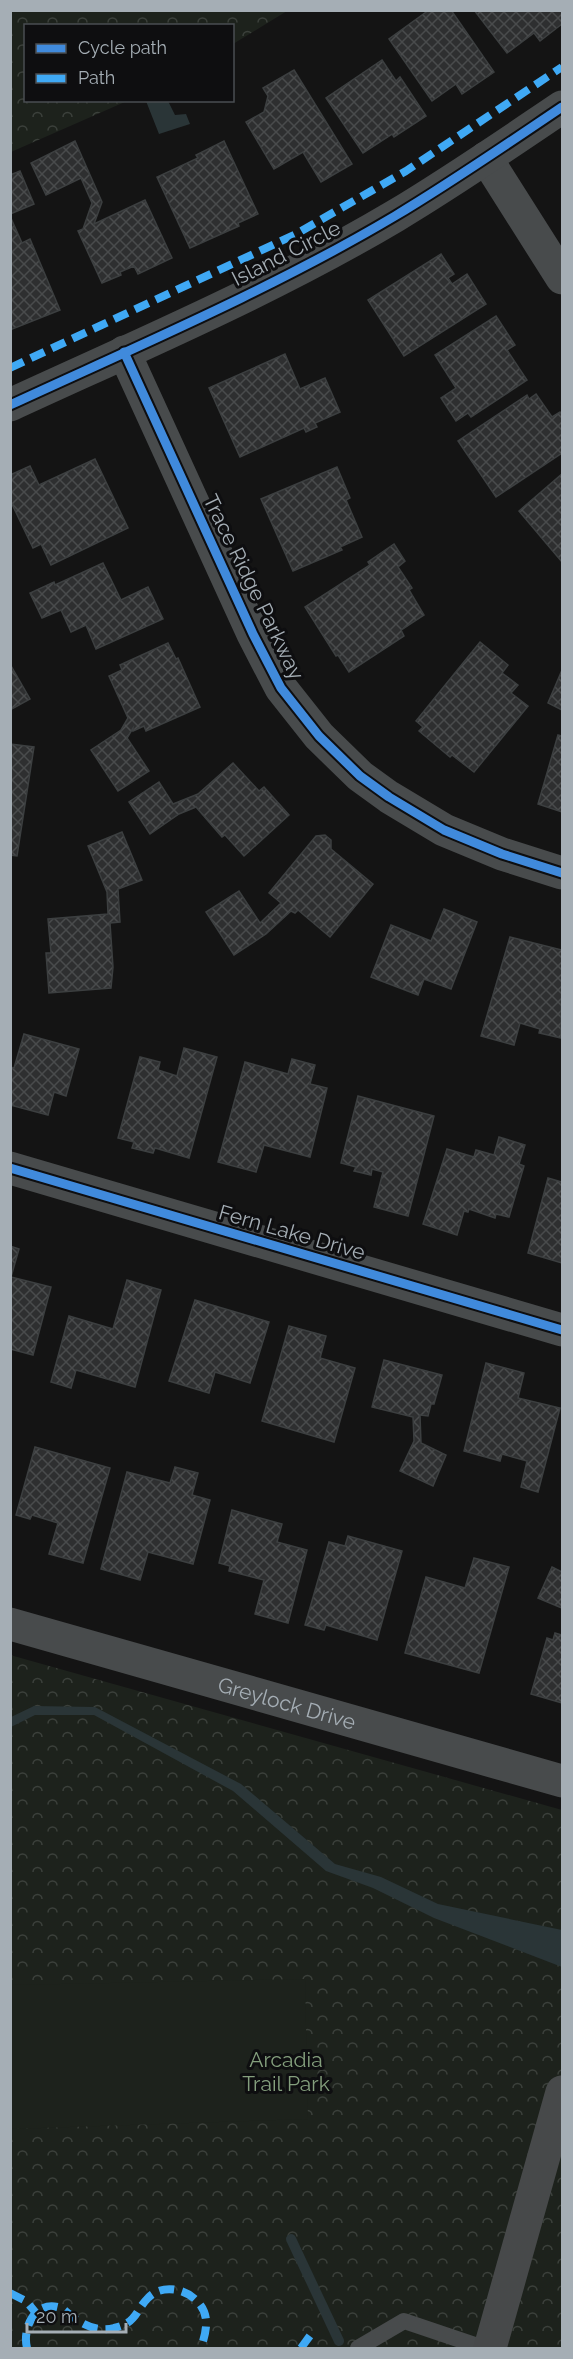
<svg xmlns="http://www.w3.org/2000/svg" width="573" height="2359" font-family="Raleway,sans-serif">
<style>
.park{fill:url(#park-crowns)}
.garden{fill:#1d221c}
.water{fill:#2a3537}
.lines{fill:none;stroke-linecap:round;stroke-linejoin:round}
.stream{stroke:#2a3537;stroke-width:10}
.building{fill:url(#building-cross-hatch);stroke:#3c3f40;stroke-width:1.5}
.lane{stroke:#484b4c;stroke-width:16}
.street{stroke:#484b4c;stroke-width:33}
.secondary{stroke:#47494a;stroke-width:33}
.quiet{stroke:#3fa9f5;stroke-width:8;stroke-dasharray:15 8;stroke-linecap:butt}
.cycleway-casing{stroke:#0e0e10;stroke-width:13}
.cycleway{stroke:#408adc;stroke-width:9}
.labels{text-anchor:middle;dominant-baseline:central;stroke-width:6;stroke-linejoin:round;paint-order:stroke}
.street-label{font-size:21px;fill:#a5aeb5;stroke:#0e0e10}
.park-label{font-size:21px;fill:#849f7d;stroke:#0e0e10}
</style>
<defs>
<pattern id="park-crowns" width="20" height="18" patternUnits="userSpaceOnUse" patternTransform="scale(1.5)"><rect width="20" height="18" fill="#1d221c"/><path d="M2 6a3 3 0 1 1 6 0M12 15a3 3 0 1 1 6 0" fill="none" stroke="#3b403b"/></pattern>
<pattern id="building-cross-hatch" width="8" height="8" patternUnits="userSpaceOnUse" patternTransform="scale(1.5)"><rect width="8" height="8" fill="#2e2f30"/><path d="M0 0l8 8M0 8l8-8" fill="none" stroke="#494b4c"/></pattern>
</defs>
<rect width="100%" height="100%" fill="#141414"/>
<g class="park">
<polygon points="11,10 287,10 287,11 233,44 232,26 26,26 26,100 127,101 11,152"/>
<polygon points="10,1655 562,1810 562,2348 11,2348"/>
</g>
<polygon class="garden" points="305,1979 308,2119 11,2129 11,1985"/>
<g class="water">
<polygon points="146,101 168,101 175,115 186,114 190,124 159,134"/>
<polygon points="34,1706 95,1707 241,1784 335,1864 381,1877 438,1904 562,1930 562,1967 434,1918 373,1888 326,1871 233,1791 94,1715 35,1715 11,1727 11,1717"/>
</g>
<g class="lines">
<polyline class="stream" points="291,2239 339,2341"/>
</g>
<g class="building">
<polygon points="429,10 451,10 494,72 462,94 456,84 432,101 389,39"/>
<polygon points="474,10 562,10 562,24 540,41 534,33 507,53"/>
<polygon points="382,60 396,81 400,77 426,116 394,137 392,134 363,153 326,98"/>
<polygon points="294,70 352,164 321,182 303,152 274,169 246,122 264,112 268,96 263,88"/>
<polygon points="75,141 102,202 94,224 145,200 172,258 138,274 134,266 120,272 121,275 102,283 78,231 83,229 92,203 81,178 46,195 31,163"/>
<polygon points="224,141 258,214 238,223 239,226 190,248 157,177 198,158 196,155"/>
<polygon points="20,171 34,204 10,214 10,175"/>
<polygon points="10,216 22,243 30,239 60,310 10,330"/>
<polygon points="441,254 454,274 448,278 452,284 467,274 486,304 404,356 368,300"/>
<polygon points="496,316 515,345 507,350 527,380 471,417 468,413 456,421 441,398 456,388 435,355"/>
<polygon points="285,354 300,389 325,378 340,412 315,423 317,427 306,432 304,428 240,457 209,388"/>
<polygon points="536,394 552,417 560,412 562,415 562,453 496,497 458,441 527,395 529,399"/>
<polygon points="95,459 128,528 51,565 41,544 33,548 10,500 10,475 30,466 39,485"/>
<polygon points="337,467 350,498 346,500 362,537 340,547 342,550 293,571 261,499"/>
<polygon points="562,474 562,562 519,511"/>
<polygon points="394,544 405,561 398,567 412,588 409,590 424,615 401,630 404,636 349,672 338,655 336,656 305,607 370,565 368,562"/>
<polygon points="103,563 121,600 148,587 163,619 96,649 86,625 71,632 61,610 42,618 30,593 54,582 55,585"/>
<polygon points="480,642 508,665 502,673 518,685 511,693 528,706 474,772 452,755 450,757 419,731 423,727 416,721"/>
<polygon points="168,643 176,659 178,658 200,707 146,731 144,726 133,731 133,728 127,738 149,771 118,791 91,750 121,730 128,718 109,676 122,670 120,665"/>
<polygon points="10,664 30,699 10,710"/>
<polygon points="562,670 562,710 548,703"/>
<polygon points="558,735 562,736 562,812 538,804"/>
<polygon points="10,744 34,747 17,856 10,855"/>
<polygon points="233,763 259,791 264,787 289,815 244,856 225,835 222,837 196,807 179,814 150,834 129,802 159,782 173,804 198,794"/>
<polygon points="122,832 142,880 118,889 120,922 110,923 113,967 111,988 49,993 46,953 51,953 48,919 108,914 107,892 88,846"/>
<polygon points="325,835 331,840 331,849 373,884 330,937 298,910 295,913 291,911 266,934 234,955 206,912 239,891 260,923 281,903 269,893 316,836"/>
<polygon points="444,909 477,922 451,989 424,979 418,995 371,977 391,925 431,941"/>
<polygon points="510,937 562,950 561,1038 539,1033 540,1029 520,1023 514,1045 481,1036"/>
<polygon points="24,1034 79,1049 66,1096 54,1092 48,1115 10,1105 10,1067 14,1068"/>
<polygon points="184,1048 217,1057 189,1158 155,1148 153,1153 132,1148 134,1142 118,1138 140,1057 160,1062 158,1070 177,1076"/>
<polygon points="292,1059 315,1065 310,1084 327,1088 310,1157 264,1145 256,1172 218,1162 245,1062 288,1074"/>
<polygon points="358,1096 434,1116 408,1216 374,1207 383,1172 372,1169 371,1175 354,1171 356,1167 341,1163"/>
<polygon points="499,1137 525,1145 519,1164 524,1166 509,1217 496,1214 495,1218 469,1209 468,1212 464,1211 457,1235 423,1224 447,1149 474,1157 476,1150 494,1155"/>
<polygon points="548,1178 562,1182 562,1263 528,1253"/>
<polygon points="10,1246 19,1249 11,1277 51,1287 33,1355 10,1349"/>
<polygon points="127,1280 161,1290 135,1387 76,1370 71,1388 51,1382 69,1316 113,1329"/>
<polygon points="195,1300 269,1322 250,1383 215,1372 209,1393 169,1381"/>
<polygon points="289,1326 326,1336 320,1358 355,1368 334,1442 262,1421"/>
<polygon points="384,1360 442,1375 434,1404 431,1404 428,1416 420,1415 421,1443 446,1455 433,1486 400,1471 414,1441 413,1417 372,1407"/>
<polygon points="486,1363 524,1373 518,1398 560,1408 538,1492 521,1487 527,1461 502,1454 500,1461 464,1451"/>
<polygon points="35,1447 110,1468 83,1563 49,1554 58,1523 32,1515 30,1519 16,1515"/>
<polygon points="175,1467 198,1473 192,1495 210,1500 193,1564 148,1552 140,1580 101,1569 127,1472 170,1483"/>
<polygon points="232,1510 282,1524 277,1542 307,1550 288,1623 255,1614 264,1580 229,1571 230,1566 219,1563"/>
<polygon points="348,1536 402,1551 377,1640 326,1625 324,1630 305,1625 329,1542 345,1546"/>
<polygon points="474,1558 509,1567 479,1673 405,1653 426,1577 465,1588"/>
<polygon points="552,1567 562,1572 562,1608 538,1598"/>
<polygon points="555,1633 562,1635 562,1703 531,1694 547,1638 553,1640"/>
</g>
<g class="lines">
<polyline class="lane" points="358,2348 404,2321 484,2348"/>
<g class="street">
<polyline points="486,158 562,278"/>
<polyline points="124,352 253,634 281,688 319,736 360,776 389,797 444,830 502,854 562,873"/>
<path d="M10,405C140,345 272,289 395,216C452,182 507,144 562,107"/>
<polyline points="10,1168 562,1330"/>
<path id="s1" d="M10,1624L562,1781"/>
</g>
<polyline class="secondary" points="490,2348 562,2092"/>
<g class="quiet">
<polyline points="10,368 296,234 406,171 562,67"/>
<polyline points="10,2293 26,2301 36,2313"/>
<path d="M27,2348C22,2328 35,2299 61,2308C64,2309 68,2314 72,2316C84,2326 99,2332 114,2328C137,2323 135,2311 148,2298C161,2284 185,2288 197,2301C211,2315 206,2332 201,2348"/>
<polyline points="301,2348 312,2333"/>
</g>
<g class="cycleway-casing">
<g id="cycleway">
<polyline points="124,352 253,634 281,688 319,736 360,776 389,797 444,830 502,854 562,873"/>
<path d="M10,405C140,345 272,289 395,216C452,182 507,144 562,107"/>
<polyline points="10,1168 562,1330"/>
</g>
</g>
<use href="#cycleway" class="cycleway"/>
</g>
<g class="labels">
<g class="street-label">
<text transform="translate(286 253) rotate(-27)">Island Circle</text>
<text transform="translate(254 587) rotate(64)">Trace Ridge Parkway</text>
<text transform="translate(292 1232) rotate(16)">Fern Lake Drive</text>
<text stroke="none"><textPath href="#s1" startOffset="288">Greylock Drive</textPath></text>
</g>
<g class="park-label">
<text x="286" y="2059">Arcadia<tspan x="286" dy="24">Trail Park</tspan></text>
</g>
</g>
<rect width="573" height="2359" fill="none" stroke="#a5aeb5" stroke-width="24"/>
<rect x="24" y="24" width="210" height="78" fill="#0e0e10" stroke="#4a4e52" stroke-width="1.5"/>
<rect x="36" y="44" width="30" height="9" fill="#408adc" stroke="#4a4e52" stroke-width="1.5"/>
<text x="78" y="54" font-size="18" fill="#a5aeb5">Cycle path</text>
<rect x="36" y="74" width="30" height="9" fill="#3fa9f5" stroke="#4a4e52" stroke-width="1.5"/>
<text x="78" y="84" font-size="18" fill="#a5aeb5">Path</text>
<path d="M27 2323v9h99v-9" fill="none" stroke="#a5aeb5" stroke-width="3"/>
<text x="36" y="2323" font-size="18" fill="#a5aeb5" stroke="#0e0e10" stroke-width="4.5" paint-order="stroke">20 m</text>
</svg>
